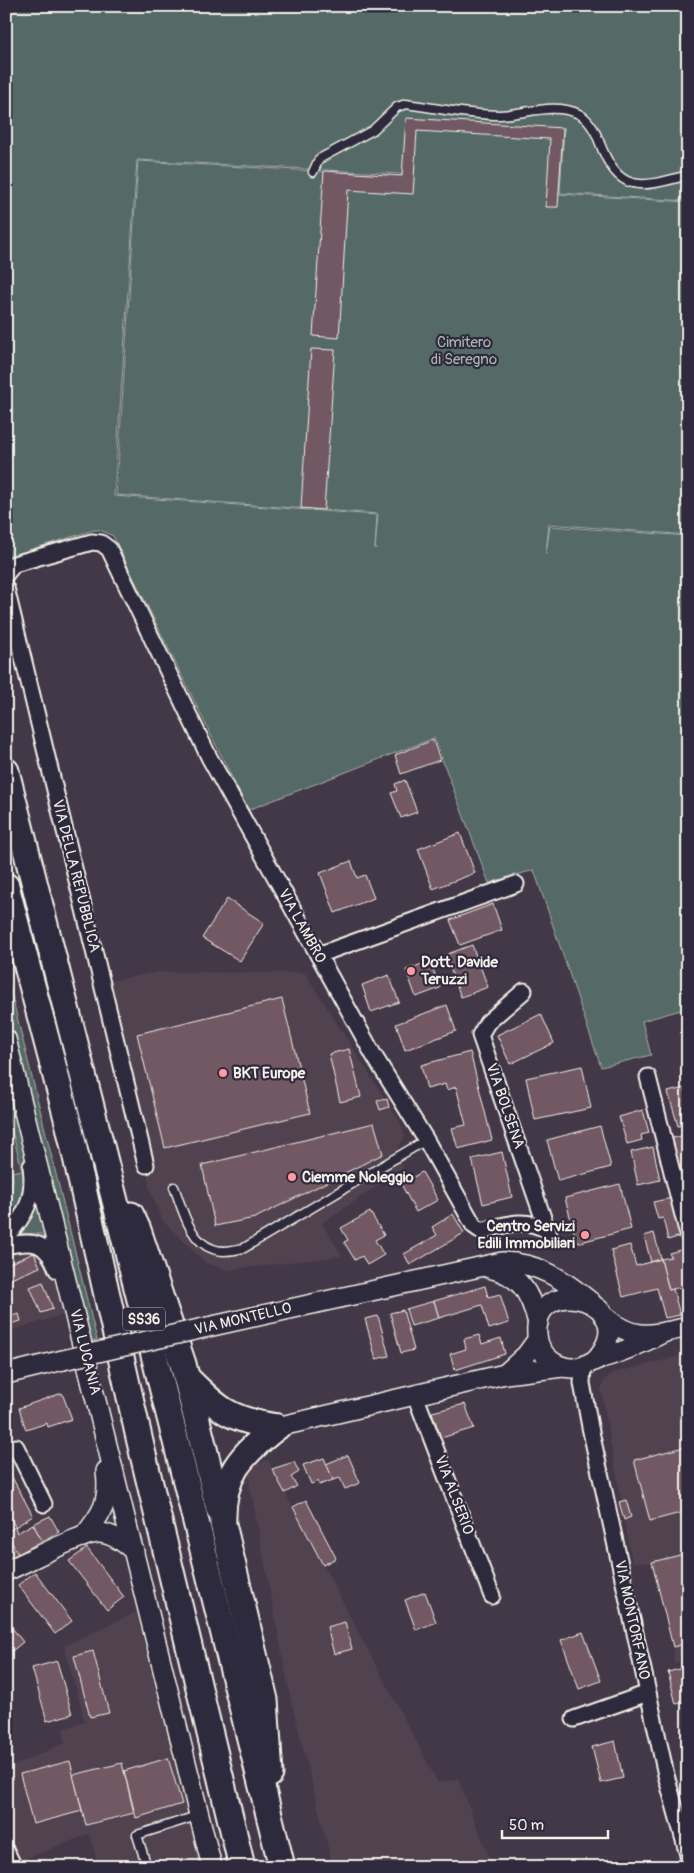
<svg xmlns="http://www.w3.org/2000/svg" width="694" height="1873" font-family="Pangolin,sans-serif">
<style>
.built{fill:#514250}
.green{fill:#546a66;stroke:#a4aea7;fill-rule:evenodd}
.building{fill:#715962;stroke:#f4f1e8}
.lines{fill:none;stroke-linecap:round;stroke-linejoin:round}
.service-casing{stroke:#f4f1e8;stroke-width:11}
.minor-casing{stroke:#f4f1e8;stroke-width:19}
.tertiary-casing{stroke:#f4f1e8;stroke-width:22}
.trunk-casing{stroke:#f4f1e8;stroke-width:29}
.service{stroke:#2f2a3d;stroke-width:8}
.minor{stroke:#2f2a3d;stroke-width:15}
.tertiary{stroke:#2f2a3d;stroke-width:19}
.trunk{stroke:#2f2a3d;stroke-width:25}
.tertiary-bridge-casing{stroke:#f4f1e8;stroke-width:22;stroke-linecap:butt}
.tertiary-bridge{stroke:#2f2a3d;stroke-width:19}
.poi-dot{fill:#ff9aa2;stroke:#2f2a3d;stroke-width:2}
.labels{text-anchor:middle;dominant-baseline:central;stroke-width:4.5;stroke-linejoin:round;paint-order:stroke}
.shield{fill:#2f2a3d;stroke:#b9b5b5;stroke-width:1}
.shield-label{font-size:14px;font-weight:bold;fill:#f4f1e8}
.park-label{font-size:15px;fill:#acb4ae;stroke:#2f2a3d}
.street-label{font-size:15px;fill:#f4f1e8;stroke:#2f2a3d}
.poi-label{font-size:15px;font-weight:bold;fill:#f4f1e8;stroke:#2f2a3d;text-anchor:start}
</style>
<rect width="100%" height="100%" fill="#433848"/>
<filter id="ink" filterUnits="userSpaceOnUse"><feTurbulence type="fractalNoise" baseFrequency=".02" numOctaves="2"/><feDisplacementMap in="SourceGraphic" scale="10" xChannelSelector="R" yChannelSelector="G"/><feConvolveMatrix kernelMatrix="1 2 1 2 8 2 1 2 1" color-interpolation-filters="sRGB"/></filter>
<g filter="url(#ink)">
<g class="built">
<polygon points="158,972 305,973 401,1124 405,1136 395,1154 404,1168 322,1223 342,1256 227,1270 206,1263 162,1220 150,1190 146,1171 156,1168 111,981"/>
<polygon points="6,1106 24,1176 6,1203"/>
<polygon points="23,1246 48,1258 69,1313 6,1332 6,1250"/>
<polygon points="688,1354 688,1660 674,1663 673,1647 652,1563 632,1562 601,1389 605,1379 613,1373"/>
<polygon points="268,1460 438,1783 458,1779 493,1867 333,1867 291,1700 250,1486 248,1467"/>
<polygon points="136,1612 201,1867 99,1867 89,1834 19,1861 6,1835 6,1769 65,1743 63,1729 85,1721 64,1646"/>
</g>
<g class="green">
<path d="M6,6H688V201L560,193L564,127L559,194L688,202V535L549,524L546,553L550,526L688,536V1008L642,1021L651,1055L601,1067L534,870L489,883L434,738L248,810L113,536L100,530H94L10,556L6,544ZM137,160L402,174V176L138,161L116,495L378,514L375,549L377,515L114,496Z"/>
<polygon points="6,972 97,1340 88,1342 6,1017"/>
<path d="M6,1085C13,1110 33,1169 26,1192C22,1205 15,1215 6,1225V1195L10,1193L13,1180L12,1172L22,1170L6,1107Z"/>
<polygon points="38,1201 47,1238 41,1234 20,1233 19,1230 31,1215"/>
</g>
<g class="building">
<polygon points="406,118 563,128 558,207 546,207 550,139 417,131 413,194 348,190 339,338 313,336 324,171 402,176"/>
<polygon points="311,349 335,350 324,510 301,508"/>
<polygon points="433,740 440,760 401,774 395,755"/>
<polygon points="405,780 417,812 401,818 391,793 397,791 395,784"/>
<polygon points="460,833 475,873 433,889 418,849"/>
<polygon points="351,861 357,878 365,875 374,898 335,913 320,873"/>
<polygon points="227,899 264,923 240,961 202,938"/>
<polygon points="493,904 502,930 460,945 450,920"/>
<polygon points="472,945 488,987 461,997 445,955"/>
<polygon points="430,961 440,988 416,997 406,970"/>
<polygon points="389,975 399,1002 371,1012 362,985"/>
<polygon points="282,999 310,1113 165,1148 137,1034"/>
<polygon points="447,1005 456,1031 405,1050 396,1024"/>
<polygon points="541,1014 554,1043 510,1064 497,1035"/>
<polygon points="349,1049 361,1097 340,1102 329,1054"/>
<polygon points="470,1052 492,1140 458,1149 452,1128 466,1125 456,1087 447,1090 445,1084 427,1089 421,1065"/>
<polygon points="582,1066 591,1108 535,1120 526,1078"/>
<polygon points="684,1088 688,1100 688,1124 678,1126 668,1092"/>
<polygon points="387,1099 389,1107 380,1110 377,1101"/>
<polygon points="643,1110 649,1133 641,1135 642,1140 627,1144 619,1117"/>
<polygon points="374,1123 383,1154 255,1218 215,1226 202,1165"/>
<polygon points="600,1126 611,1167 558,1181 547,1140"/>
<polygon points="688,1134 688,1204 670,1139"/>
<polygon points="653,1147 660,1180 638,1185 631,1152"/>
<polygon points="502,1152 512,1197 483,1204 472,1159"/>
<polygon points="422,1172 438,1200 416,1212 401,1184"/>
<polygon points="620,1184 631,1229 577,1243 565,1198"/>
<polygon points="672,1198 681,1236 668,1240 663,1218 658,1219 653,1202"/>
<polygon points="370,1212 384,1235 375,1240 384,1255 367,1265 362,1256 355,1260 344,1242 348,1240 341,1228"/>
<polygon points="453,1214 464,1233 410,1265 404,1254 437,1235 432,1227"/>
<polygon points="654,1233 661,1259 651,1262 644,1236"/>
<polygon points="630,1245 636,1266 661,1259 669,1290 673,1289 680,1315 665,1318 657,1288 623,1297 611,1250"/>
<polygon points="684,1249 688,1263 688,1285 669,1290 661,1259 671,1257 669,1253"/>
<polygon points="34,1253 40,1267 6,1281 6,1265"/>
<polygon points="43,1282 53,1309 41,1313 30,1287"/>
<polygon points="485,1286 488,1297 500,1294 509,1323 489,1329 482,1305 439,1318 434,1301"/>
<polygon points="434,1301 439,1318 411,1326 406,1309"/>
<polygon points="403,1310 414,1350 401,1353 390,1313"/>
<polygon points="19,1314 21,1321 6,1325 6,1318"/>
<polygon points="378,1316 389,1356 376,1359 365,1319"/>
<polygon points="479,1335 482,1344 501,1338 505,1354 455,1370 450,1354 466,1349 464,1339"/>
<polygon points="62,1393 72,1419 48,1427 47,1423 26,1430 19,1408"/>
<polygon points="465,1404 474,1428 441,1438 432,1412"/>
<polygon points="688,1446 688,1511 650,1521 634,1460"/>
<polygon points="348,1455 360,1483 345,1489 340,1478 333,1480 326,1464"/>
<polygon points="324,1458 333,1480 319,1485 318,1481 311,1484 303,1465"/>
<polygon points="294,1462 299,1472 291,1477 297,1486 285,1493 272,1469"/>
<polygon points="6,1466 33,1516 15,1527 6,1507"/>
<polygon points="306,1500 336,1558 323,1565 293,1507"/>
<polygon points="626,1500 631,1517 624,1520 619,1502"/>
<polygon points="50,1516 59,1532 42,1541 33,1524"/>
<polygon points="33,1524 42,1541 18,1554 6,1532 15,1527 17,1533"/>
<polygon points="6,1532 18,1554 6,1559"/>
<polygon points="87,1548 124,1597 107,1610 69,1561"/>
<polygon points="688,1553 688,1643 673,1647 652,1562"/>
<polygon points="35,1572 72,1621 55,1634 18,1585"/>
<polygon points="425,1592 436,1622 416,1630 405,1600"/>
<polygon points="6,1620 23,1642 6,1656"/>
<polygon points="345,1622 352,1649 334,1654 327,1627"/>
<polygon points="583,1632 601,1681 579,1689 561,1640"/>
<polygon points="93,1651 109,1713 90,1717 74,1656"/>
<polygon points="57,1661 72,1714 47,1721 32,1668"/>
<polygon points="688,1667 688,1701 676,1704 668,1672"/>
<polygon points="615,1741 623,1778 601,1783 592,1747"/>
<polygon points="168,1758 182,1804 136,1818 124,1771"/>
<polygon points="70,1761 82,1811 33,1824 20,1774"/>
<polygon points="122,1763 134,1813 86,1825 73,1775"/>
</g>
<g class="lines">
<g class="service-casing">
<g id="service">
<path d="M313,172L319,159L373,130L397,107L406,104C436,108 470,115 500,115C525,114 555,102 579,114C588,118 596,132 599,141C619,195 640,188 688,175"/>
<path d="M174,1187C182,1207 189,1241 213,1249C222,1253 234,1250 244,1248L426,1140"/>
<polyline points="147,1867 137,1835 200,1815"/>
</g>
</g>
<g class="minor-casing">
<g id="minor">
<path d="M6,574L14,564L92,542L101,543L109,549L209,757L373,1054L426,1140L474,1226L481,1231C505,1225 524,1217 547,1230"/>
<polyline points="6,588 146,1165"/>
<polyline points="318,955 516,884"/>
<polyline points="524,991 487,1023 480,1035 549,1235"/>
<polyline points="648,1077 688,1235"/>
<path d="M6,1236C27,1216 35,1195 31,1166"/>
<path d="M6,1246C34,1239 47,1242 57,1270"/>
<polyline points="583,1367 582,1383 590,1427 666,1775 688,1855"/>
<polyline points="415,1395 492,1596"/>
<polyline points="6,1449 16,1447 44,1504"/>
<polyline points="574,1719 648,1693"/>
<polyline points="6,1851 14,1867"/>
</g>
</g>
<g class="tertiary-casing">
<g id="tertiary">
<polyline points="6,1039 212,1867"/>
<path d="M489,1268C521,1275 530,1293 538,1323"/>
<path d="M604,1316C634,1342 652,1335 688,1327"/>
<path d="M208,1327L502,1262C540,1263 562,1279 591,1302"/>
<path d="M595,1360C648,1302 532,1268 537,1335C539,1357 560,1372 581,1367C587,1365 592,1361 598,1359C622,1353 643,1343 665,1332"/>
<polyline points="6,1374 63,1360"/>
<polyline points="505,1374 526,1355 537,1340"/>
<polyline points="277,1427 505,1374 563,1367"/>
<path d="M83,1537C102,1514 110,1502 106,1471"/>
<path d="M6,1571C26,1563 81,1532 100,1533C113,1534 125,1543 134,1551"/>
</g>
</g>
<g class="trunk-casing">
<g id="trunk">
<path d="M6,771C97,1136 193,1501 282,1867"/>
<polyline points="6,886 69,1126 140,1442 242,1867"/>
<polyline points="131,1215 138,1230 183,1364 219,1509"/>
<path d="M186,1377C219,1410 230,1420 277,1427"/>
<path d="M270,1774L265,1700L223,1524C221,1475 241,1455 277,1427"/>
</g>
</g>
<use href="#service" class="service"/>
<use href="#minor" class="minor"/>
<use href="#tertiary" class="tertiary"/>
<use href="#trunk" class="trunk"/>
<g class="tertiary-bridge-casing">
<polyline id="tertiary-bridge" points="63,1360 208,1327"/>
</g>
<use href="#tertiary-bridge" class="tertiary-bridge"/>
</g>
</g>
<g class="poi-dot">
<circle cx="411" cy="971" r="5"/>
<circle cx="223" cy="1073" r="5"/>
<circle cx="292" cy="1177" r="5"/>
<circle cx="585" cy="1235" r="5"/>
</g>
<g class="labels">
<rect class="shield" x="123" y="1307.5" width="42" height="23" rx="4"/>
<g class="shield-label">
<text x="144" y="1319">SS36</text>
</g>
<g class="park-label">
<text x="464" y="342">Cimitero<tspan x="464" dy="17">di Seregno</tspan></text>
</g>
<g class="street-label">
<text transform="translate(76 876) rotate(76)">VIA DELLA REPUBBLICA</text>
<text transform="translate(302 926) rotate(61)">VIA LAMBRO</text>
<text transform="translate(505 1106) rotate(71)">VIA BOLSENA</text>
<text transform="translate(243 1319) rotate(-13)">VIA MONTELLO</text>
<text transform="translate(85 1352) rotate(76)">VIA LUCANIA</text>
<text transform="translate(454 1495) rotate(69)">VIA ALSERIO</text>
<text transform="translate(632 1620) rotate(78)">VIA MONTORFANO</text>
</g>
<g class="poi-label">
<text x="421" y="962">Dott. Davide<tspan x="421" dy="17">Teruzzi</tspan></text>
<text x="233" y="1073">BKT Europe</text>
<text x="302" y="1177">Ciemme Noleggio</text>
<text x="575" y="1226" text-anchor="end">Centro Servizi<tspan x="575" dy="17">Edili Immobiliari</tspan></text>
</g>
</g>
<rect width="694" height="1873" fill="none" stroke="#2f2a3d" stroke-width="25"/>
<rect x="12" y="12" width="669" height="1848" fill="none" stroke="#f4f1e8" stroke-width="2" filter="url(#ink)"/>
<path d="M502 1830v8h106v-8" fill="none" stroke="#f4f1e8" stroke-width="2.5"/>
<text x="509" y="1830" font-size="15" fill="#f4f1e8" stroke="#2f2a3d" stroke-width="4" paint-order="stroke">50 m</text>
</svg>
